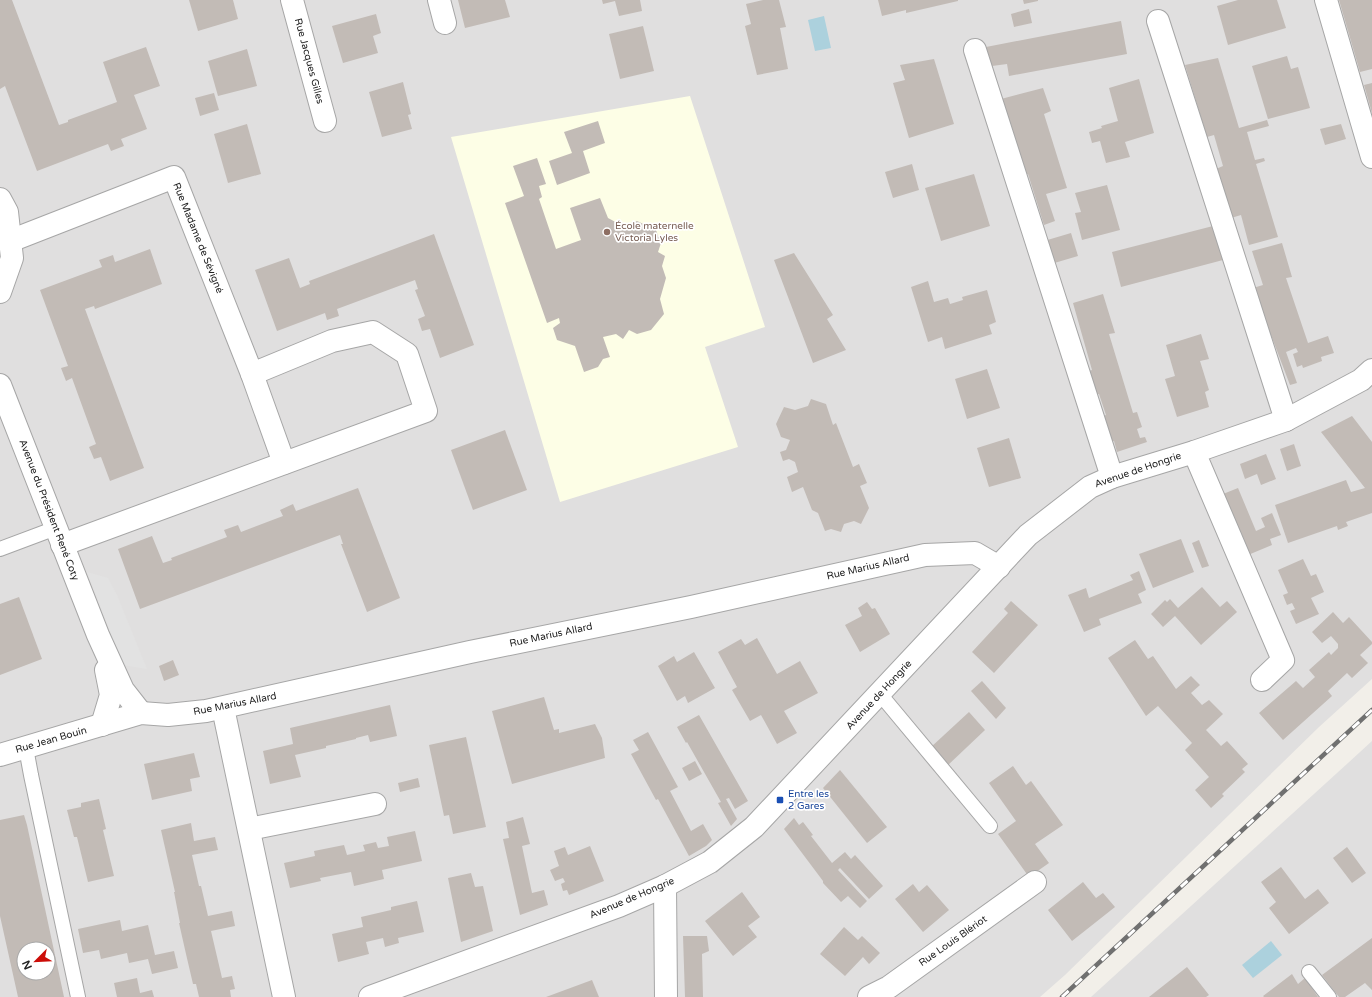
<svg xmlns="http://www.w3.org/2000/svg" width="1372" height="997" font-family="'Varela Round',sans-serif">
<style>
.residential{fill:#e0dfdf;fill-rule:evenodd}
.education{fill:#fdfee6}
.parking{fill:#e2e2e2}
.water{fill:#acd1dd}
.building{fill:#c2bbb6;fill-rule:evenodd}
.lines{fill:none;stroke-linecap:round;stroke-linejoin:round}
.service-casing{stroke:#a6a6a6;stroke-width:16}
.minor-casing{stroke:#a6a6a6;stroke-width:24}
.service{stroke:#fff;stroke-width:14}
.minor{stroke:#fff;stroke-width:22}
.rail-casing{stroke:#707070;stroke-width:4.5}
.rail{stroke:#fff;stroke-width:3;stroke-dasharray:9;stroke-linecap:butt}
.education-dot{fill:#8d6e63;stroke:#fff;stroke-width:1.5}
.transit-dot{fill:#1a4fb4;stroke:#fff;stroke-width:1.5}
.labels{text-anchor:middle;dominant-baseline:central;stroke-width:3.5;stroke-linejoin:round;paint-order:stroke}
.street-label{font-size:10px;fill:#222;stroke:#fff}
.education-label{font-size:10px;fill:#785e54;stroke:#fff;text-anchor:start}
.transit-label{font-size:10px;fill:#164399;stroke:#fff;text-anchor:start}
</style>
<rect width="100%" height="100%" fill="#f2efe9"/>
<g class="residential">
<path d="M0,0H1372V679L1319,727L1065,975L1040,997H0ZM24,949H48V973H24Z"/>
<polygon points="1372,741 1372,997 1091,997 1348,763"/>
</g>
<polygon class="education" points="690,96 765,327 705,347 738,447 560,502 451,137"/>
<polygon class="parking" points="87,572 108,578 117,595 147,669 123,665"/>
<g class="water">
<polygon points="824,16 831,48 815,51 808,20"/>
<polygon points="1271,941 1282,955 1253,978 1242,965"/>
</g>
<g class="building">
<polygon points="0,0 12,0 59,125 68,122 68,120 117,102 103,62 146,47 160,86 134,95 147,129 121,139 124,146 111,151 108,144 37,171 5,86 0,89"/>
<polygon points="189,0 233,0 238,19 198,31"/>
<polygon points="458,0 505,0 510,17 465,28"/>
<polygon points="602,0 640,0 642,11 619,16 615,1 603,4"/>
<polygon points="763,0 779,0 786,27 780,28 788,69 757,75 745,26 751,24 746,4"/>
<polygon points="878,0 958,0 958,1 906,13 906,10 882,16"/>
<polygon points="1023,0 1038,0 1038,1 1024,4"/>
<polygon points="1238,0 1277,0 1286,28 1228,45 1217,6"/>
<polygon points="1339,0 1372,0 1372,69 1360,72"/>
<polygon points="1029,9 1032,23 1014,27 1011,14"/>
<polygon points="376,14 381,33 373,36 378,53 343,63 332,26"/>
<polygon points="1121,21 1127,54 1009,76 1007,64 992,66 986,47"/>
<polygon points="643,26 654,71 620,79 609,34"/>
<polygon points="247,49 257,86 218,96 208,61"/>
<polygon points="1287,56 1291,69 1298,67 1310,108 1268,119 1252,66"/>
<polygon points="1218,58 1239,128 1267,120 1269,126 1247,132 1255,160 1264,158 1265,161 1256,164 1278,237 1249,245 1241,215 1231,218 1216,169 1223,166 1214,135 1207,137 1185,65"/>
<polygon points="934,59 954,124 909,138 893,83 905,80 900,65"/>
<polygon points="1139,79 1154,133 1125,142 1130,157 1106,163 1100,141 1092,143 1089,132 1102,128 1101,126 1118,121 1109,88"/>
<polygon points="403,82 411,114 408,115 412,129 382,137 369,92"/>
<polygon points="1372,83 1372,113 1364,85"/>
<polygon points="1043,88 1051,111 1044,114 1067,188 1046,194 1055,221 1044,225 1028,174 1026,175 1001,99"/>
<polygon points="214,93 219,110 200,116 195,98"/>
<polygon points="598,121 605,143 583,151 590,173 557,185 549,161 572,153 564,132"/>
<polygon points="247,124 261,174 228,183 214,134"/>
<polygon points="1341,124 1346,139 1325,145 1320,129"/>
<polygon points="537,158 546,184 539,186 542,197 539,199 556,249 581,240 570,208 600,198 608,218 623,226 637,221 656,230 661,243 658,252 665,256 662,266 666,278 660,299 664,314 651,330 637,334 629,330 623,339 616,334 603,337 610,357 603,359 598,367 584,372 575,346 557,340 553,328 560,323 559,318 547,323 505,203 524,196 513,166"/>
<polygon points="912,164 919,190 893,198 885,172"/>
<polygon points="974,174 990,226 941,241 925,188"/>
<polygon points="1107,185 1120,230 1082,240 1075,213 1081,212 1075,193"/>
<polygon points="1213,226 1223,260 1121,287 1112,252"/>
<polygon points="1071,233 1078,256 1051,264 1044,241"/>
<polygon points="434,234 474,345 440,358 430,329 422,331 418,319 425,316 415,290 418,289 415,280 337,309 339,316 327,320 325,313 277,331 255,270 289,258 300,288 310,284 309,281"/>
<polygon points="1282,243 1292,277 1286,278 1308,343 1328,336 1334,353 1321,357 1322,361 1303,368 1302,365 1297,367 1293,354 1298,352 1296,348 1286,352 1297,383 1290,385 1253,288 1263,285 1252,251"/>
<polygon points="150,249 162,284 95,309 94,306 85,309 144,468 110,481 101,457 94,459 89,447 96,444 72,378 66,381 61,368 68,366 40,290 102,267 99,260 113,255 115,262"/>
<polygon points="794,253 833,315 827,319 846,350 813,363 774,260"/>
<polygon points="928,281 934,302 948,298 950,304 963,300 962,297 987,290 996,322 989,325 992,334 945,349 942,337 928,342 911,287"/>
<polygon points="1103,294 1115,333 1109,334 1133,413 1137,412 1142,427 1137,429 1140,438 1145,437 1147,442 1117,452 1114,441 1107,442 1100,417 1106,415 1099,394 1091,396 1086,372 1092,370 1073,303"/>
<polygon points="1201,334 1209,359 1200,361 1209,390 1205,392 1209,407 1177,417 1165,379 1175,376 1166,345"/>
<polygon points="987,369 1000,408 967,419 955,379"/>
<polygon points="811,399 826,404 833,425 836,423 853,467 859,464 867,483 860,486 869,508 861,524 854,521 844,524 841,532 831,529 825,531 818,513 812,510 803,487 792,492 787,477 798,472 795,462 789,459 783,461 780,452 786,450 790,440 781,437 776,424 784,407 795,410 808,406"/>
<polygon points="1352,416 1372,442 1372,513 1346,522 1348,526 1338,530 1337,526 1288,543 1275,505 1346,480 1351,492 1365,488 1321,432"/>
<polygon points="505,430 527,490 473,510 451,450"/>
<polygon points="1009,438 1021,478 989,487 977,448"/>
<polygon points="1294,444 1301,466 1287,471 1280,449"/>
<polygon points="1266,454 1276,479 1261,485 1257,474 1245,479 1240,464"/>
<polygon points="358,488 400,598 367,612 341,544 343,544 340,535 140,609 118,549 152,536 163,563 172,560 171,558 227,537 224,530 238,525 241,532 283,516 280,510 293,504 296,511"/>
<polygon points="1238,488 1256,531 1265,527 1261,518 1272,513 1281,535 1270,539 1272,545 1248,555 1223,494"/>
<polygon points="1181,539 1194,572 1153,588 1139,554"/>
<polygon points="1199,540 1209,566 1202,568 1192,543"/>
<polygon points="1303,559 1311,576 1316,574 1324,592 1311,598 1319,614 1296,624 1290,611 1295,609 1292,603 1287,605 1283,595 1288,593 1278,570"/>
<polygon points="1139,571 1146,590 1138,594 1142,603 1099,619 1101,625 1084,632 1068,595 1086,588 1089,598 1133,580 1130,575"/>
<polygon points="1202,587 1220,607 1227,601 1237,612 1201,645 1175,616 1163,627 1151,614 1165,600 1167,602 1170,599 1178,608"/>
<polygon points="19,597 42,659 0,675 0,604"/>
<polygon points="1011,601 1038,625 994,673 972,652 1008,613 1004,609"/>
<polygon points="867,602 872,609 875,608 890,634 860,652 845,625 862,616 858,608"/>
<polygon points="1333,612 1343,623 1349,617 1372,642 1372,644 1360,655 1368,663 1352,678 1347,673 1328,691 1332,696 1283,740 1259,713 1296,681 1303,688 1315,677 1309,670 1329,652 1331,655 1338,648 1338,644 1331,636 1322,643 1312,632"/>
<polygon points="757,638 777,674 800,661 818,693 784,711 797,733 777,744 761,715 750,721 732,690 737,687 718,652 741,639 745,645"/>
<polygon points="1135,640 1148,659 1153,656 1176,689 1191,676 1200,685 1191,693 1202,705 1209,700 1223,714 1206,730 1221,746 1227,741 1248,764 1242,769 1245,772 1222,794 1224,796 1211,808 1195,790 1209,777 1185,750 1192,743 1158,706 1146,716 1108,658"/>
<polygon points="694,652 715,688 688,703 685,696 677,701 658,666 674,656 677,662"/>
<polygon points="173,660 179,675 164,681 159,666"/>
<polygon points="982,681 1006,708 996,719 971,691"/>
<polygon points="544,697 554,730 559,729 559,733 595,724 602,738 605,758 512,784 492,711"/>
<polygon points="390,705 397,736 370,742 368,735 356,738 356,739 326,746 326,748 295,755 301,777 270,784 263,751 293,744 290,728"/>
<polygon points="969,712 985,730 947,766 930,748"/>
<polygon points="699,715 748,801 735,809 729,798 726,799 737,819 731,826 718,803 721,802 687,742 686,743 677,727"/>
<polygon points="648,732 678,787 670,791 691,831 703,824 712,840 706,846 689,856 658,799 656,800 631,754 639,750 633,740"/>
<polygon points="466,737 486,827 453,834 449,815 444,816 429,745"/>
<polygon points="194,753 200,777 190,779 192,791 152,800 144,764"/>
<polygon points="695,761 702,774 689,781 682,768"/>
<polygon points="1013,766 1026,785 1031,781 1063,825 1035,844 1049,863 1029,877 998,834 1016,821 989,783"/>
<polygon points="840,770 887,827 867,843 823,788"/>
<polygon points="418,778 420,787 400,792 398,783"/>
<polygon points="99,799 106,829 103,830 114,876 88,882 77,837 74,837 67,810 81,807 81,803"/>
<path d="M24,815L27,825L64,997H18L0,916V820ZM24,949H48V973H24Z"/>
<polygon points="523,817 530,844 522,846 532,893 544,890 548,905 520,915 503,839 509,838 506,822"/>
<polygon points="794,818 799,825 803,822 813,835 811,836 832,863 845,852 851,859 855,855 883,886 869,899 840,868 838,870 867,901 860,908 848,896 841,902 823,883 823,881 784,829"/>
<polygon points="191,823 194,841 215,837 218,850 192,855 199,886 201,886 208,916 232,911 235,926 211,931 222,978 232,976 235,989 230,990 231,997 199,997 196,984 193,984 186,954 179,923 180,923 174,892 175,892 161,830"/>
<polygon points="415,831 422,861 382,870 384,879 354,886 351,872 320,878 321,881 290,888 284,863 315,856 314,851 344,845 347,855 365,851 363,845 376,842 378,848 389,846 387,837"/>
<polygon points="590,846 604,881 569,895 567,890 563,891 561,884 565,882 563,878 555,881 550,870 559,866 554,851 565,847 568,855"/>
<polygon points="1347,847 1366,873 1352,883 1333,858"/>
<polygon points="1281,867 1305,899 1318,889 1329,903 1289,934 1269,908 1276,902 1261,882"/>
<polygon points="471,873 475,887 483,886 493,931 461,942 448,878"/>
<polygon points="1083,882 1096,898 1103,893 1115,907 1072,941 1048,910"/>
<polygon points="913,884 919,892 927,885 949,910 923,932 895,899"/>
<polygon points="742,892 760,917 748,926 757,937 733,956 705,921"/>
<polygon points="417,901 424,932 398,938 399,943 385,947 383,938 366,942 369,954 338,962 332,934 363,927 361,917 391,910 391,907"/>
<polygon points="120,920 122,931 148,925 155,955 174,951 178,968 152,974 148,959 129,963 127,953 101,959 99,950 83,953 78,929"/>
<polygon points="844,927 858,940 862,936 880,953 869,964 863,957 845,976 820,954"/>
<polygon points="683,936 707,936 709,951 702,954 703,997 685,997"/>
<polygon points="1372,938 1372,990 1365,983 1345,997 1339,997 1322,975"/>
<polygon points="1187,967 1209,995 1206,997 1149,997"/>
<polygon points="1292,974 1298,984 1305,978 1318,997 1264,997 1263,996"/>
<polygon points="137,978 140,993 152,990 154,997 117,997 114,983"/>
<polygon points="592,980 599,997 546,997"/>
</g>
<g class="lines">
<g class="service-casing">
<g id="service">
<polyline points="0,549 56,528"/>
<polyline points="880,694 990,826"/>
<polyline points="26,748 31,775 78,997"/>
<polyline points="1309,972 1329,997"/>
</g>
</g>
<g class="minor-casing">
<g id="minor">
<polyline points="292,0 325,121"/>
<polyline points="439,0 445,23"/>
<polyline points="1326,0 1372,157"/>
<polyline points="1158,21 1286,420"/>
<polyline points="975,50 1112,477"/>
<polyline points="0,199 7,212 12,258 0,292"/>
<polyline points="10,241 174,177 252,374 332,341 373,332 407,354 426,411 62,545"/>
<polyline points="252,374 284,463"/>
<polyline points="0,385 98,635 123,690 141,713"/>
<polyline points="1194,452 1283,660 1262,680"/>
<polyline points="223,708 284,997"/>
<polyline points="102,725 111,695 106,670"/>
<polyline points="0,755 141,713 168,715 206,711 470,652 691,607 925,555 975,553 999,567"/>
<polyline points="249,829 375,804"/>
<polyline points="665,886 666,997"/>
<polyline points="370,997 619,906 665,886 710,862 754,827 1028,535 1090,487 1112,477 1194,452 1286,420 1361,380 1372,370"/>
<polyline points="869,997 889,987 1035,882"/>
</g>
</g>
<use href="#service" class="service"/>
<use href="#minor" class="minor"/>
<g class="rail-casing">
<polyline id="rail" points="1062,997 1372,710"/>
</g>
<use href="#rail" class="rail"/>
</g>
<circle class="education-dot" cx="607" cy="232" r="4"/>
<rect class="transit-dot" x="776" y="796" width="8" height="8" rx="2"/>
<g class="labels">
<g class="street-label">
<text transform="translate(309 61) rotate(75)">Rue Jacques Gilles</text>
<text transform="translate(198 238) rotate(68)">Rue Madame de Sévigné</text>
<text transform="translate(1138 470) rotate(-19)">Avenue de Hongrie</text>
<text transform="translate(49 510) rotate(69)">Avenue du Président René Coty</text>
<text transform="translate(868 567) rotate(-13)">Rue Marius Allard</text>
<text transform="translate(551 635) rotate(-12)">Rue Marius Allard</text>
<text transform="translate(879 695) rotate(-47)">Avenue de Hongrie</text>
<text transform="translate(235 704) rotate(-11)">Rue Marius Allard</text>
<text transform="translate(51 740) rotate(-16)">Rue Jean Bouin</text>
<text transform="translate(632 898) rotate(-23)">Avenue de Hongrie</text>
<text transform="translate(953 941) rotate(-35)">Rue Louis Blériot</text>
</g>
<g class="education-label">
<text x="615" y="226">École maternelle<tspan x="615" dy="12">Victoria Lyles</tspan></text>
</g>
<g class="transit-label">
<text x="788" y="794">Entre les<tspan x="788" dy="12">2 Gares</tspan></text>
</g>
</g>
<g transform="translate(36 961) rotate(246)"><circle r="19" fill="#ffffff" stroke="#a7a7a7"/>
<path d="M0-3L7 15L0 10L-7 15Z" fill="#cc0d08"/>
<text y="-6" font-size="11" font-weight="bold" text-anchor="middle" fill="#222222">N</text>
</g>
</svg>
